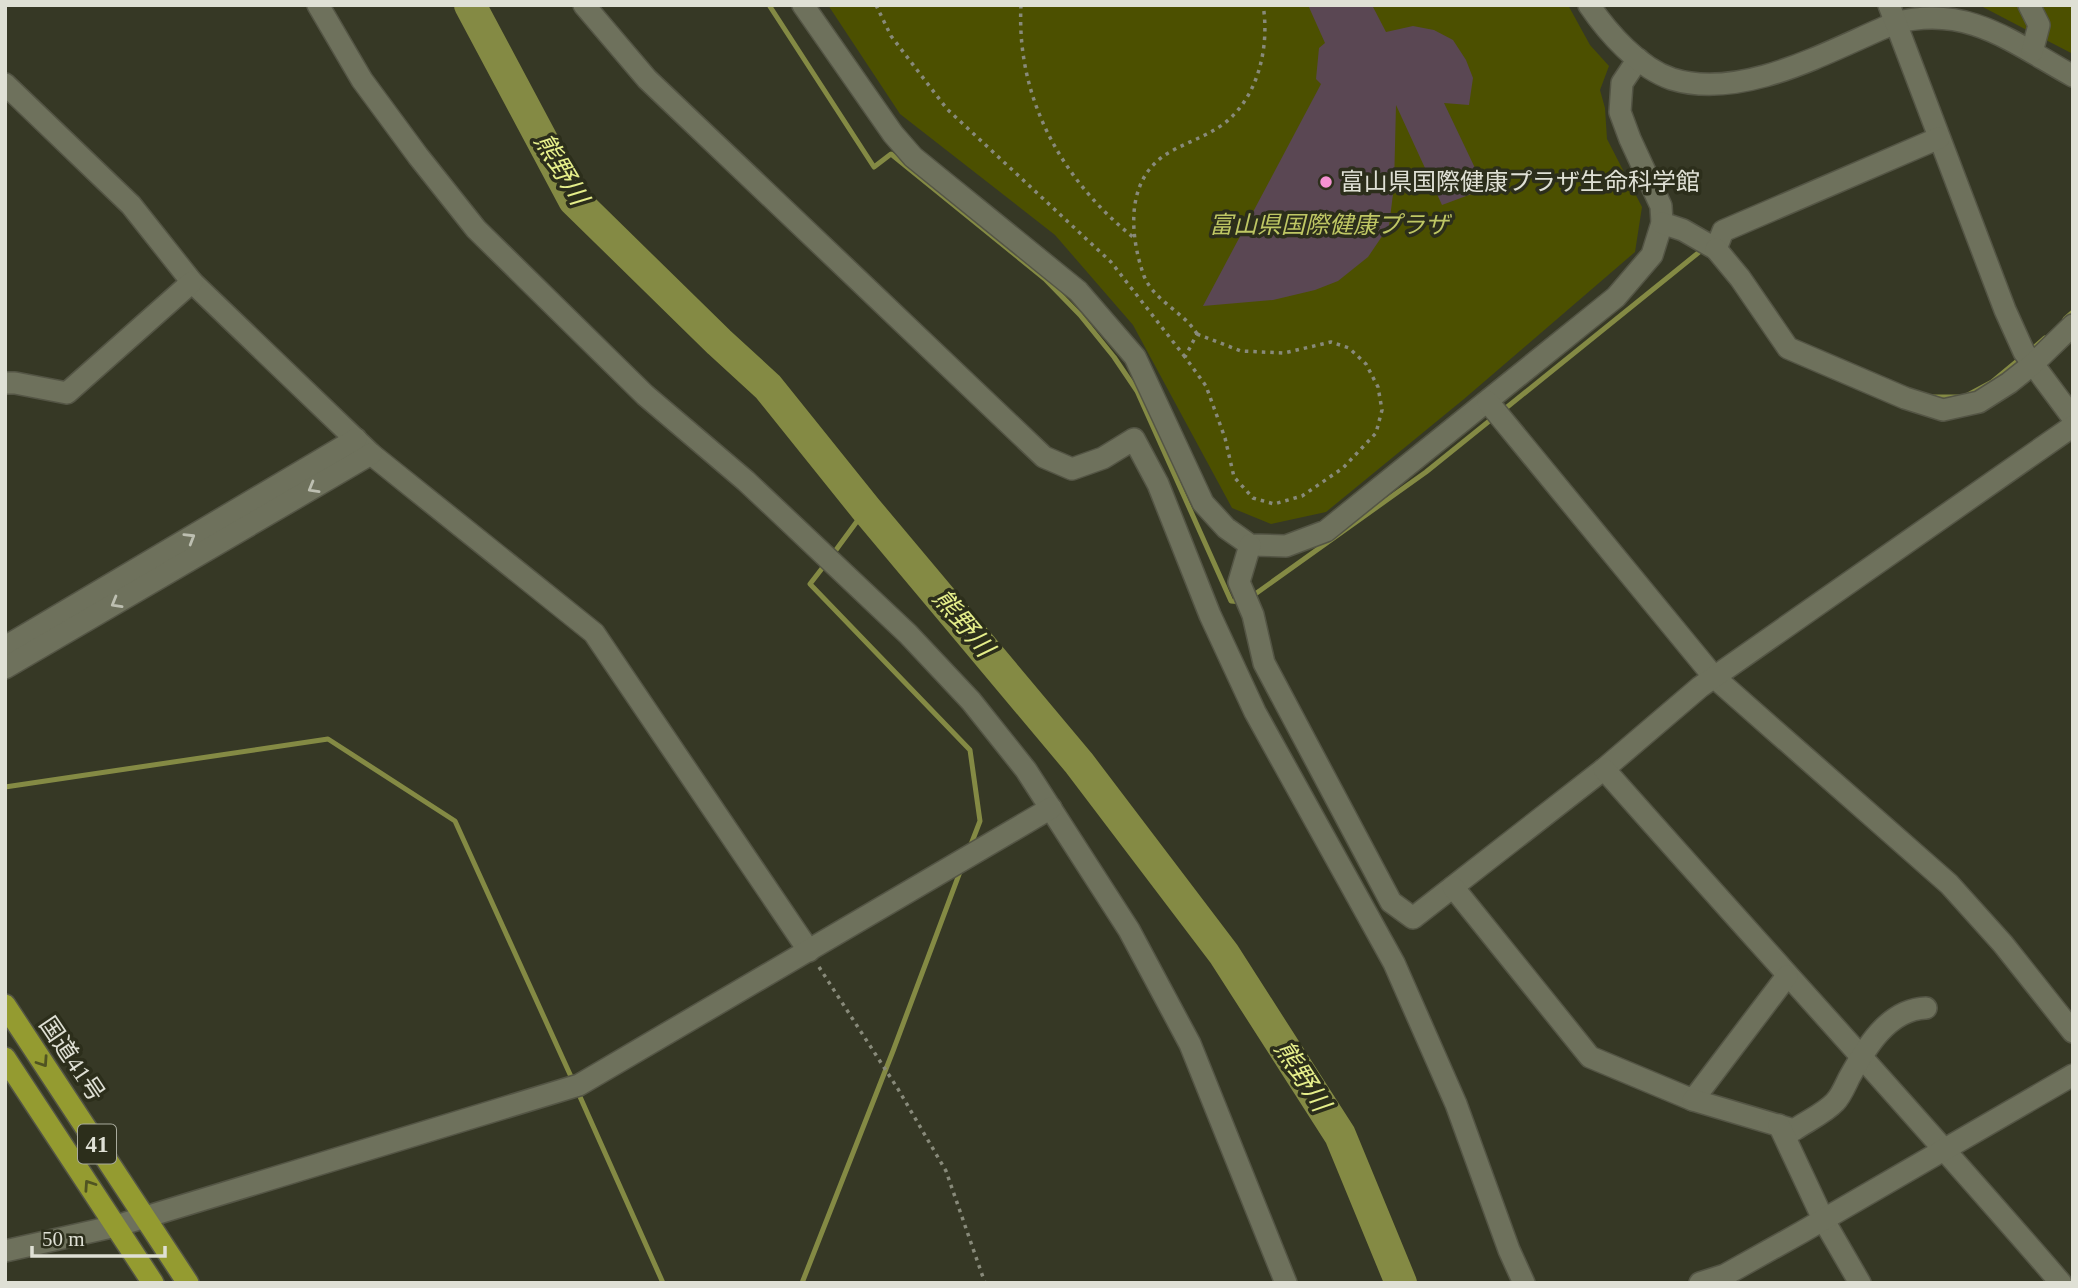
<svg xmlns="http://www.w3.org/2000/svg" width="2078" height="1288" font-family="'Times New Roman','Noto Sans JP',serif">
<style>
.green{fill:#4c5000}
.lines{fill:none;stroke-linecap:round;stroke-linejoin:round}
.stream{stroke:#848a44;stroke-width:5}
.river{stroke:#848a44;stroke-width:32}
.building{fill:#5a4753}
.minor-casing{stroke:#545545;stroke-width:24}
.highway-casing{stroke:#545545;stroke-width:24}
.path{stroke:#888a7a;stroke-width:3.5;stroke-dasharray:3.5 5;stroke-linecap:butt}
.minor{stroke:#6e715c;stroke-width:21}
.highway{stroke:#949b30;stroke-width:21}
.oneway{stroke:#bdbfb1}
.oneway2{stroke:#505422}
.poi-dot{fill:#f591d2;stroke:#2c2e1b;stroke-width:2.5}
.labels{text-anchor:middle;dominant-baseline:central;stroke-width:7;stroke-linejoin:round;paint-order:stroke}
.shield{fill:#2c2e1b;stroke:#a9ab9d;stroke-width:2}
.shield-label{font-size:23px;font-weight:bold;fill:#dfe0d5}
.poi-label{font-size:24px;fill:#dfe0d5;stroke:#2c2e1b;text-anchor:start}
.park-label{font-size:24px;font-style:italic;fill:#bfc764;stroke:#2c2e1b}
.street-label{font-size:24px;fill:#dfe0d5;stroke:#2c2e1b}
.water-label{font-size:26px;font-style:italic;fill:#e5ee8a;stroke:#2c2e1b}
</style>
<rect width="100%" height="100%" fill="#363825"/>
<g class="green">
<polygon points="828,5 1568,5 1590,45 1609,66 1600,90 1605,108 1607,139 1642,207 1635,252 1464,399 1326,512 1271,524 1232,508 1133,325 1055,235 900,114"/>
<polygon points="1979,5 2073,5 2073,54"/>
</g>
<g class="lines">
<g class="stream">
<polyline points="769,5 874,167 891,154 1045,279 1080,315 1114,357 1137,391 1231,601 1242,602"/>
<polyline points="2065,319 2073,312"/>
<polyline points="2029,352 2045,338"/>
<polyline points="1931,397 1964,397 1992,382 2021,358"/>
<polyline points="1501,412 1703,249"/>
<polyline points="833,554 866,509"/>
<polyline points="827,562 810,584 970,750 980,821 970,847"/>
<polyline points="1251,597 1426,472 1493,418"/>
<polyline points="5,787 328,739 455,821 573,1081"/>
<polyline points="577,1090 663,1283"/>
<polyline points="802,1283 893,1051 961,869"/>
</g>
<polyline class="river" points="470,5 574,200 719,342 768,387 866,509 1079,763 1224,954 1340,1135 1401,1283"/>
</g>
<polygon class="building" points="1308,5 1372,5 1386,32 1413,26 1434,30 1453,40 1466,60 1473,78 1469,105 1444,103 1485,189 1442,205 1396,105 1394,186 1389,226 1368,257 1338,281 1315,290 1273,300 1203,306 1321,84 1316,79 1319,48 1325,43"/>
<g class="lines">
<g class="minor-casing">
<g id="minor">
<polyline points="318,5 362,80 418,156 476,229 645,395 746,481 908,634 971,701 1026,770 1129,930 1190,1044 1286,1283"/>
<polyline points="584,5 647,79 1044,457 1072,469 1103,458 1134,439 1158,484 1210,615 1255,712 1394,963 1456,1104 1509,1250 1524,1283"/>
<polyline points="803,5 893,134 913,157 1078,291 1135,357 1203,503 1226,528 1250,545 1286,546 1326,531 1616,297 1652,255 1662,223 1661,206 1630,139 1620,112 1622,83 1638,59"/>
<path d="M1589,5C1608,33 1639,68 1672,79C1743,101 1830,50 1895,23C1968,4 2013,43 2073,76"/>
<polyline points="1889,5 2005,310 2024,352 2073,418"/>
<polyline points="2029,5 2039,25 2032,52"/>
<polyline points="5,84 131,205 192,282 371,454 594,633 809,951"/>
<polyline points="1662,223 1683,230 1716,249 1723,231 1939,138"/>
<polyline points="1716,249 1740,278 1788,348 1905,398 1943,410 1979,402 2009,383 2033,364 2073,325"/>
<polyline points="5,383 15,383 67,393 192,282"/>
<polyline points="1488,402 1714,677 1949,884 2003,944 2073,1032"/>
<polyline points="1250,545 1239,582 1253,615 1264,663 1391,902 1413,918 1604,769 1700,687 2073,426"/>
<polyline points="5,647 356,439"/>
<polyline points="5,668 371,454"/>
<path d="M1604,769C1755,940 1911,1109 2061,1283"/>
<polyline points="1453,887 1590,1057 1693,1100 1787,976"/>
<path d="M1693,1100L1794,1130C1807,1121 1825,1113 1835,1102C1841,1096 1845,1086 1849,1078C1865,1049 1888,1009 1926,1008"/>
<polyline points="1779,1125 1823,1219 1860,1283"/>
<polyline points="5,1251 116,1226 579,1085 1051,808"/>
<polyline points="1700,1283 1725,1275 1802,1232 2073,1075"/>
</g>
</g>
<g class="highway-casing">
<g id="highway">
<polyline points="5,1005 188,1283"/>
<polyline points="5,1058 153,1283"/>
</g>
</g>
<g class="path">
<polyline points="876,5 891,36 947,109 1111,262 1185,357"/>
<path d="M1021,5C1016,98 1062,180 1133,237"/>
<polygon points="1197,334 1241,351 1284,353 1331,342 1349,348 1366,364 1378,387 1382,410 1376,433 1343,468 1302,496 1274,504 1253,498 1234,477 1225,438 1206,386 1185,357"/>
<path d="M1197,334C1184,312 1154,301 1144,276C1129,234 1125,177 1170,152C1187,142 1205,137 1222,125C1258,99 1270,47 1263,5"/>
<polyline points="819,967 898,1089 946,1171 985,1283"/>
</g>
<use href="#minor" class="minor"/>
<use href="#highway" class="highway"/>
</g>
<defs><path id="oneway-chevron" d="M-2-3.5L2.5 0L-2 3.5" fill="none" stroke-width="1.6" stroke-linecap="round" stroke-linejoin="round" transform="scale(1.75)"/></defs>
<g class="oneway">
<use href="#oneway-chevron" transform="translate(313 488) rotate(150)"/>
<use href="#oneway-chevron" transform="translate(190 538) rotate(-31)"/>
<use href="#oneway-chevron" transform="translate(116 603) rotate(150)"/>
</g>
<g class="oneway2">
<use href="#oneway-chevron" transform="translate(43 1062) rotate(56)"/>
<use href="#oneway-chevron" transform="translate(89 1185) rotate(-124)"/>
</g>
<circle class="poi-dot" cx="1326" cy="182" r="7"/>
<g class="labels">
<rect class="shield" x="78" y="1124.5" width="38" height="39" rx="5"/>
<g class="shield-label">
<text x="97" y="1144">41</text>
</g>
<g class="poi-label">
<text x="1340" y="182">富山県国際健康プラザ生命科学館</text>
</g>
<g class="park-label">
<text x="1329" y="225">富山県国際健康プラザ</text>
</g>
<g class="street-label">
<text transform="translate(72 1059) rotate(56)">国道41号</text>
</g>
<g class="water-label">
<text transform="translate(561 169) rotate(59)">熊野川</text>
<text transform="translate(963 623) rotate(50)">熊野川</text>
<text transform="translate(1302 1076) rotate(57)">熊野川</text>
</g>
</g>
<rect width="2078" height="1288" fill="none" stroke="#dfe0d5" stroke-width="14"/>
<path d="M32 1246v10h133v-10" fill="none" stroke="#dfe0d5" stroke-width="3.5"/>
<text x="42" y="1246" font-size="21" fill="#dfe0d5" stroke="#2c2e1b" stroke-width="5" paint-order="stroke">50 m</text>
</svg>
